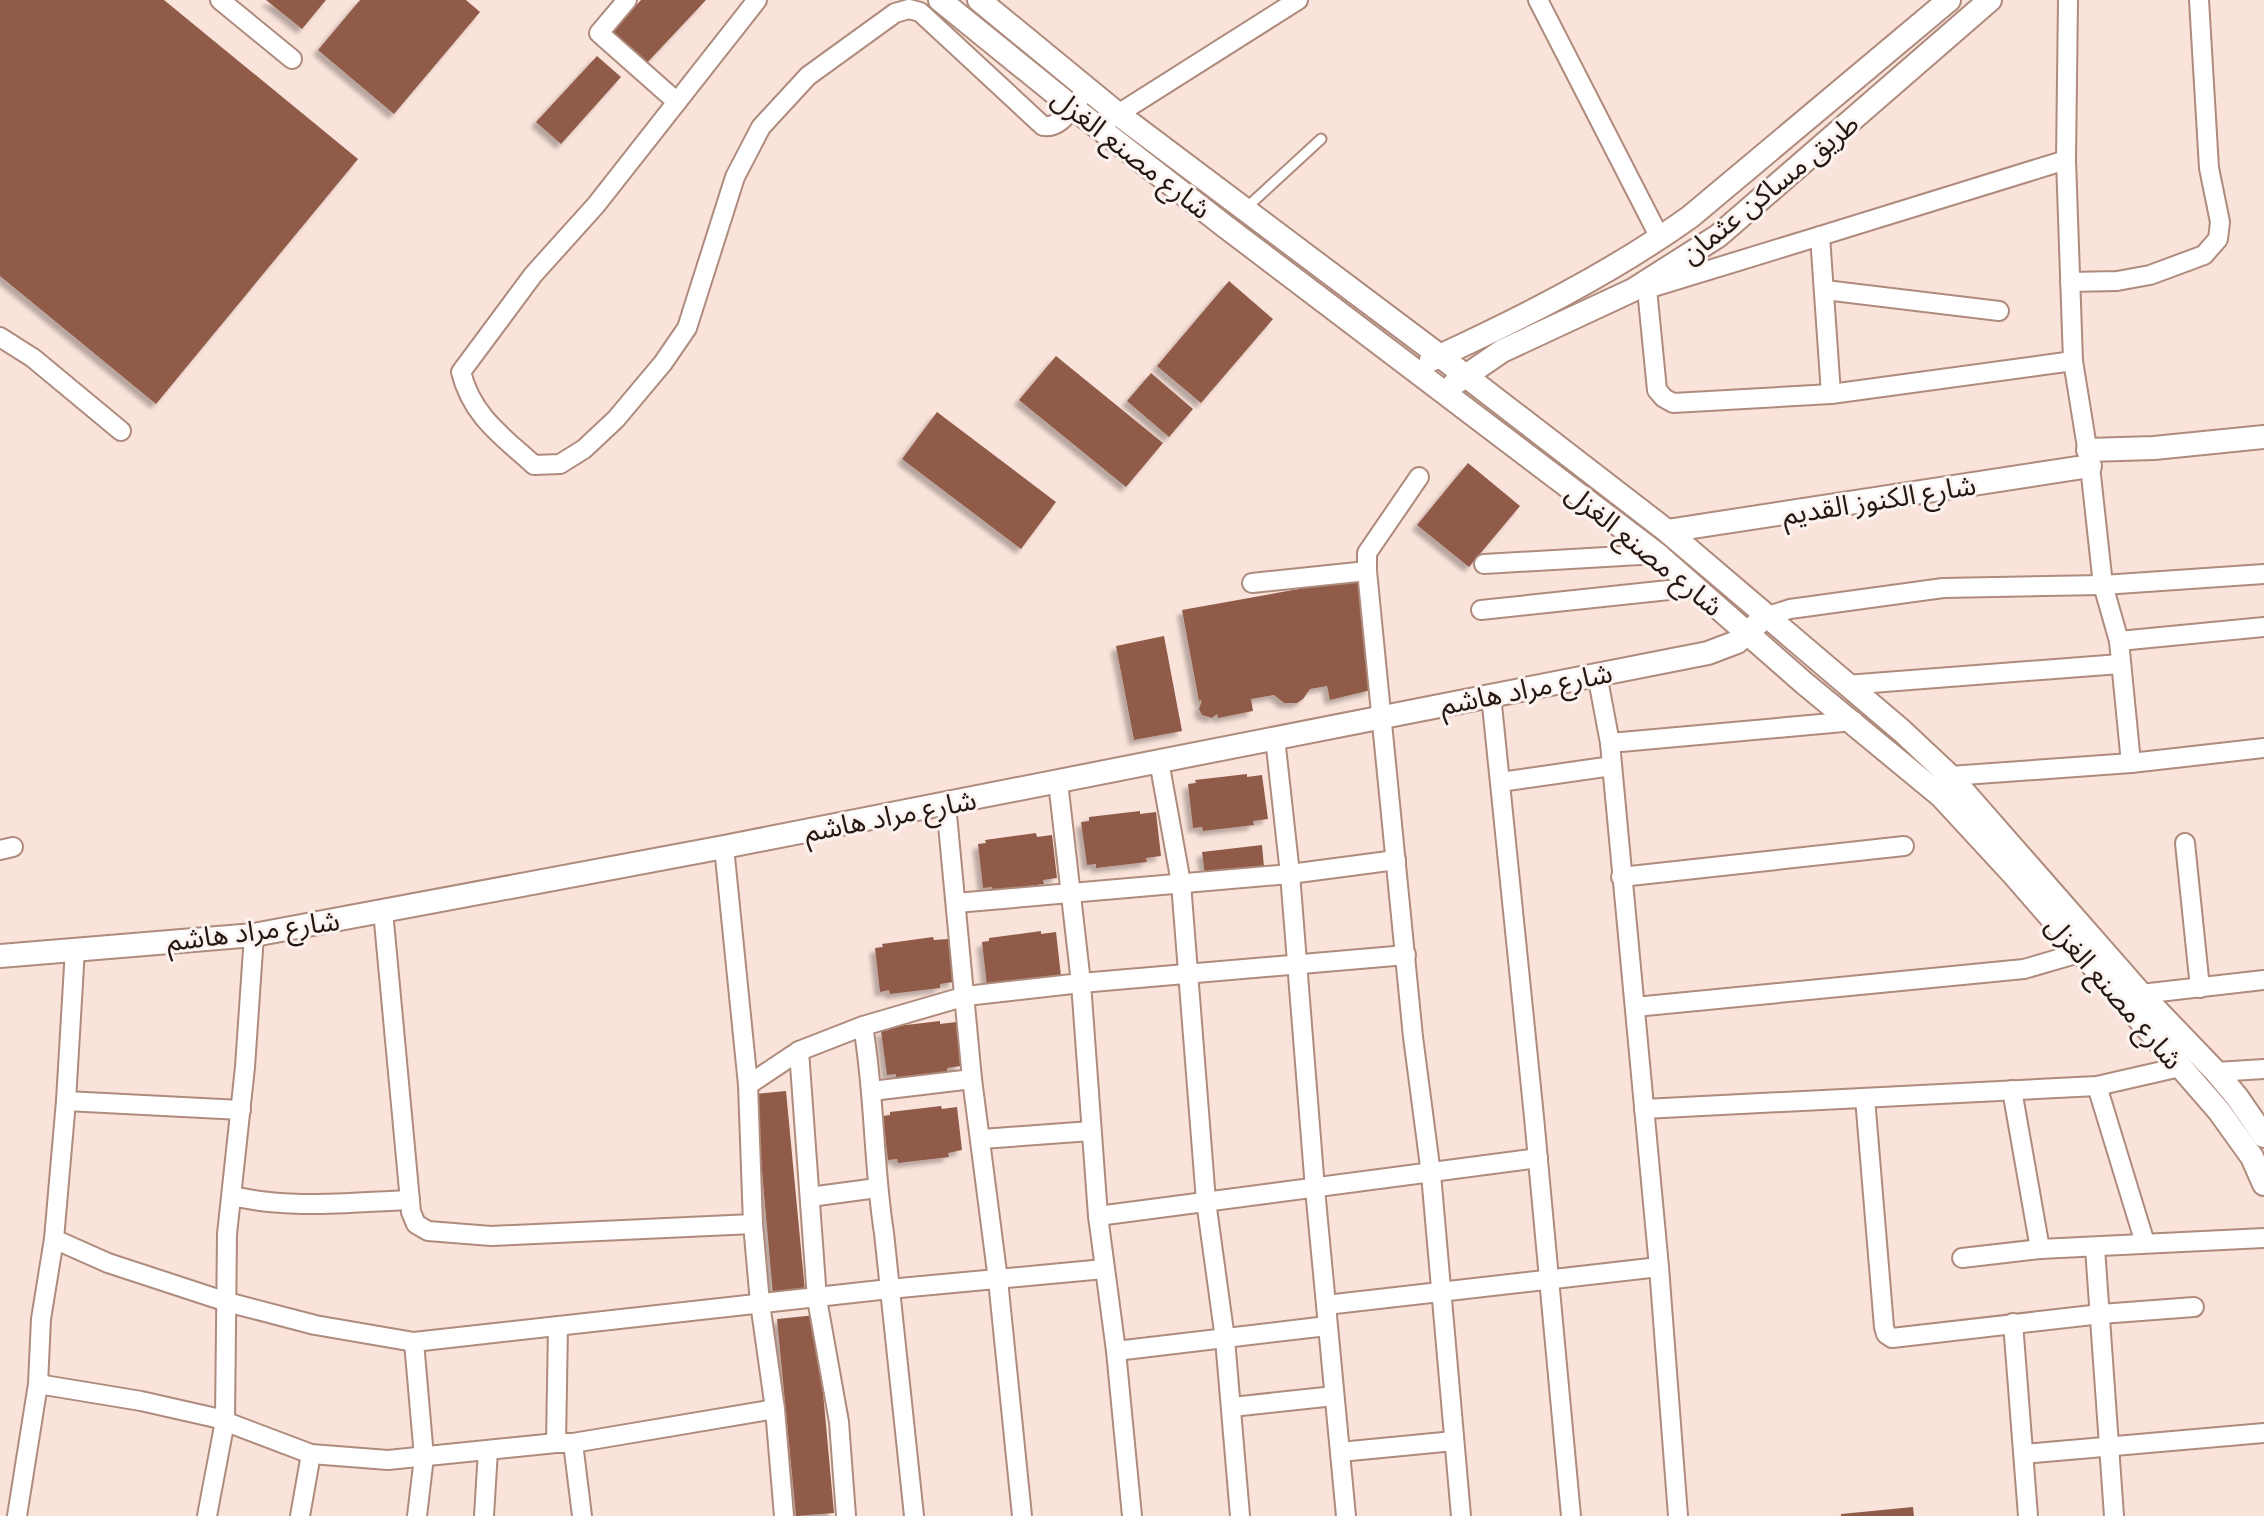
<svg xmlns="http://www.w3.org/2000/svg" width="2264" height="1516" font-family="'IBM Plex Serif','Noto Sans Arabic',serif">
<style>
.building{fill:#905c48;filter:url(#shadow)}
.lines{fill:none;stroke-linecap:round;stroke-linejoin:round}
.service-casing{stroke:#ae8b7d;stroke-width:13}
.minor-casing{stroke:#ae8b7d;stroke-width:22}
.tertiary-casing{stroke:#ae8b7d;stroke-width:26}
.service{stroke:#fff;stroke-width:9}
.minor{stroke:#fff;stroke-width:18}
.tertiary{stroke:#fff;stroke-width:22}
.labels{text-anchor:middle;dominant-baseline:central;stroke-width:6;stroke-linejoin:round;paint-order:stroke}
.street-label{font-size:28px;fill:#251712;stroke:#fcf4f1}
</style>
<defs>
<filter id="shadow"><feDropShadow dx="-5" dy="5" stdDeviation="2" flood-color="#0004"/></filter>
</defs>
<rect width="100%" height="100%" fill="#fae3da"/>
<g class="building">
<polygon points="0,0 164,0 358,159 156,404 0,276"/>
<polygon points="266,0 326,0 302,29"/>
<polygon points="360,0 466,0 480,12 394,114 318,50"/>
<polygon points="641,0 706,0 644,66 610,34"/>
<polygon points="597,56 621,77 561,144 536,122"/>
<polygon points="1229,281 1273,319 1201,403 1157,366"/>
<polygon points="1056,356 1163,443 1126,487 1019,400"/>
<polygon points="1151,373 1193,409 1169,437 1127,401"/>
<polygon points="937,412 1056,502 1021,549 902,459"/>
<polygon points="1468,463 1520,506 1469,567 1417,525"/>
<polygon points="1360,578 1371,690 1330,700 1327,686 1310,689 1303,699 1297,703 1284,703 1274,695 1251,699 1253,711 1218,718 1217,714 1212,718 1202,715 1199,709 1202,700 1199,701 1182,610"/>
<polygon points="1164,636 1182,731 1134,740 1116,646"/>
<polygon points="1247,774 1247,777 1262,775 1268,819 1253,821 1254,825 1203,831 1202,827 1193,828 1188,784 1196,783 1195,780"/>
<polygon points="1140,811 1140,814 1156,812 1161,856 1146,858 1147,862 1096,868 1096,864 1087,865 1081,822 1089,821 1089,817"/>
<polygon points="1036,833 1037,837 1052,835 1057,878 1043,880 1044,884 993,891 992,887 983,888 978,844 986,843 985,840"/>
<polygon points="1262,845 1264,867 1205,875 1202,852"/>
<polygon points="1041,931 1041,934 1056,932 1061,976 987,986 982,942 989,941 989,938"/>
<polygon points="933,937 934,940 949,939 954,982 940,984 940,988 890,994 889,990 880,992 875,948 883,947 882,944"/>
<polygon points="940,1021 940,1024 956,1022 961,1066 947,1068 947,1072 896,1078 896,1074 887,1075 881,1031 889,1030 889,1027"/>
<polygon points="786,1091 805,1291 773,1294 755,1094"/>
<polygon points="941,1106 942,1109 957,1107 962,1150 948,1153 949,1157 898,1163 897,1159 888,1160 883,1116 890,1115 890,1112"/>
<polygon points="816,1315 834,1513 796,1516 777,1319"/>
<polygon points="1913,1507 1914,1516 1841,1516 1841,1514"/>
</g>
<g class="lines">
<g class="service-casing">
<polyline id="service" points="1245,209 1321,139"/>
</g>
<g class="minor-casing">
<g id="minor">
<polyline points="220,0 292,59"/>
<polyline points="627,0 599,33 677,102"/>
<path d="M757,0L596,205L533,275L461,372C472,416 502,436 534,465L560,464L584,449L616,419L663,363L687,328L735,177L761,127L808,76L895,13L909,9L920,12L1043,126C1060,129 1070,110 1080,98"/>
<polyline points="1538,0 1660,238"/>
<polyline points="2068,0 2066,160 2073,361 2090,466 2103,585 2119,641 2131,763"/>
<polyline points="1110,119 1298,0"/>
<polyline points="1820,236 1647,289 1657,390 1664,398 1673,403 1831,394 2073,361"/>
<polyline points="2070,282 2117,281 2150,275 2204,255 2218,239 2220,222 2209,168 2199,0"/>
<polyline points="1825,290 1999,311"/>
<polyline points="0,337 33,358 121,431"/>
<polyline points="1831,394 1820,236 2066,160"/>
<polyline points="1419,477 1367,553 1367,571 1413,1037 1431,1174 1461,1516"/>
<polyline points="1484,564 1657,554"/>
<polyline points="1252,583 1367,571"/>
<polyline points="1481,610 1697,587"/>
<polyline points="1765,617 1790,609 1943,588 2103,585 2264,574"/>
<polyline points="2119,641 2264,627"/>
<polyline points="1597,674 1610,743"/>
<polyline points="1846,685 2120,664"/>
<polyline points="1491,695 1534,1117 1571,1516"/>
<polyline points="1275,738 1290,874 1315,1189 1346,1516"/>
<polyline points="1159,761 1181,883 1206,1201 1225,1339 1240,1516"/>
<polyline points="1950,776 2131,763 2264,748"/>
<polyline points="1058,782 1081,983 1098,1216 1116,1351 1132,1516"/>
<polyline points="1500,782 1612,766"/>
<polyline points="946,804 972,1079 998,1280 1022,1516"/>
<polyline points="2185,843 2200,988"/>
<polyline points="724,847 748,1085 753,1224 760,1303 775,1409 784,1516"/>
<polyline points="0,850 13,847"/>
<polyline points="1621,877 1904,846"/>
<polyline points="956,903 1290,874 1396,860"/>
<polyline points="383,911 411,1212 416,1224 428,1231 491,1236 753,1224"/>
<polyline points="2141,994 2264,980"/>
<polyline points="1635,1007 2024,969 2079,953"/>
<path d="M863,1026C875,1095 873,1164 884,1233L914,1516"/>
<polyline points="2216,1072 2264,1069"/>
<polyline points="748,1085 799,1051"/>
<polyline points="2097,1086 2145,1243"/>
<polyline points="2012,1090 2040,1249"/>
<polyline points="872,1091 972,1079"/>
<polyline points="1865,1098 1884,1327 1886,1334 1892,1338 2101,1314 2194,1307"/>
<polyline points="66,1101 241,1110"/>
<polyline points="1644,1109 2097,1086 2180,1067"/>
<polyline points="982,1139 1091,1131"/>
<path d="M233,1196C290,1210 352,1202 410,1200"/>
<polyline points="810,1197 877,1188"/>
<polyline points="1098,1216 1538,1158"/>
<polyline points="54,1239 108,1263 227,1302 315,1325 414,1342 889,1289 1104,1269"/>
<polyline points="2095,1248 2114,1516"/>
<polyline points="1962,1258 2040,1249 2264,1238"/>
<polyline points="1326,1305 1659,1267"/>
<polyline points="2013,1323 2028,1516"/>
<polyline points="414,1342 424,1457 417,1516"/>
<polyline points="1116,1351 1327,1326"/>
<polyline points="38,1384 141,1401 216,1418 311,1454 388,1460 556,1443 573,1443 775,1409"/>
<polyline points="1232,1407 1334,1396"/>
<polyline points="556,1443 558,1326"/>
<polyline points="573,1443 582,1516"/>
<polyline points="1340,1452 1454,1441"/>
<polyline points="2024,1454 2264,1433"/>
<polyline points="17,1516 38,1384 41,1319 54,1239 66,1101 75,949"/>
<polyline points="207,1516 225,1421 227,1234 245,1067 254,935"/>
<polyline points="300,1516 311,1454"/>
<polyline points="484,1516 488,1450"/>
<polyline points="846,1516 839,1422 817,1299 799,1051 863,1026 966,996 1081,983 1406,955"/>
<polyline points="1678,1516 1659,1267 1610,743 1854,721"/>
</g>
</g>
<g class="tertiary-casing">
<g id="tertiary">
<polyline points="940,0 1072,107 1226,227 1657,554 1804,683 1941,796 2014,875 2219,1111 2252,1157 2264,1184"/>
<polyline points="979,0 1118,114 1440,356 1667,531 1902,731 1950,776 2141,994 2216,1072 2237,1097 2264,1136"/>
<path d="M1431,360C1520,319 1610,274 1690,217L1949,0"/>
<polyline points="1454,384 1502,351 1633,290 1718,236 1990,0"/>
<polyline points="2088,450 2154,448 2264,437"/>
<polyline points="1667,531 2090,466"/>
<polyline points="0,956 254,935 724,847 1708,653 1737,642 1765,617"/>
</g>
</g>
<use href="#service" class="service"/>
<use href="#minor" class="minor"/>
<use href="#tertiary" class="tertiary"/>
</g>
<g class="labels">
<g class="street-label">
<text transform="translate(1132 153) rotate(38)">شارع مصنع الغزل</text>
<text transform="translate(1769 188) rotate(-39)">طريق مساكن عثمان</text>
<text transform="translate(1879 499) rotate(-9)">شارع الكنوز القديم</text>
<text transform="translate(1645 549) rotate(39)">شارع مصنع الغزل</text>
<text transform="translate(1526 688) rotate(-11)">شارع مراد هاشم</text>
<text transform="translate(890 815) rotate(-11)">شارع مراد هاشم</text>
<text transform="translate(253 930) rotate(-7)">شارع مراد هاشم</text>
<text transform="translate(2115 992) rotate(49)">شارع مصنع الغزل</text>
</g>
</g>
</svg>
